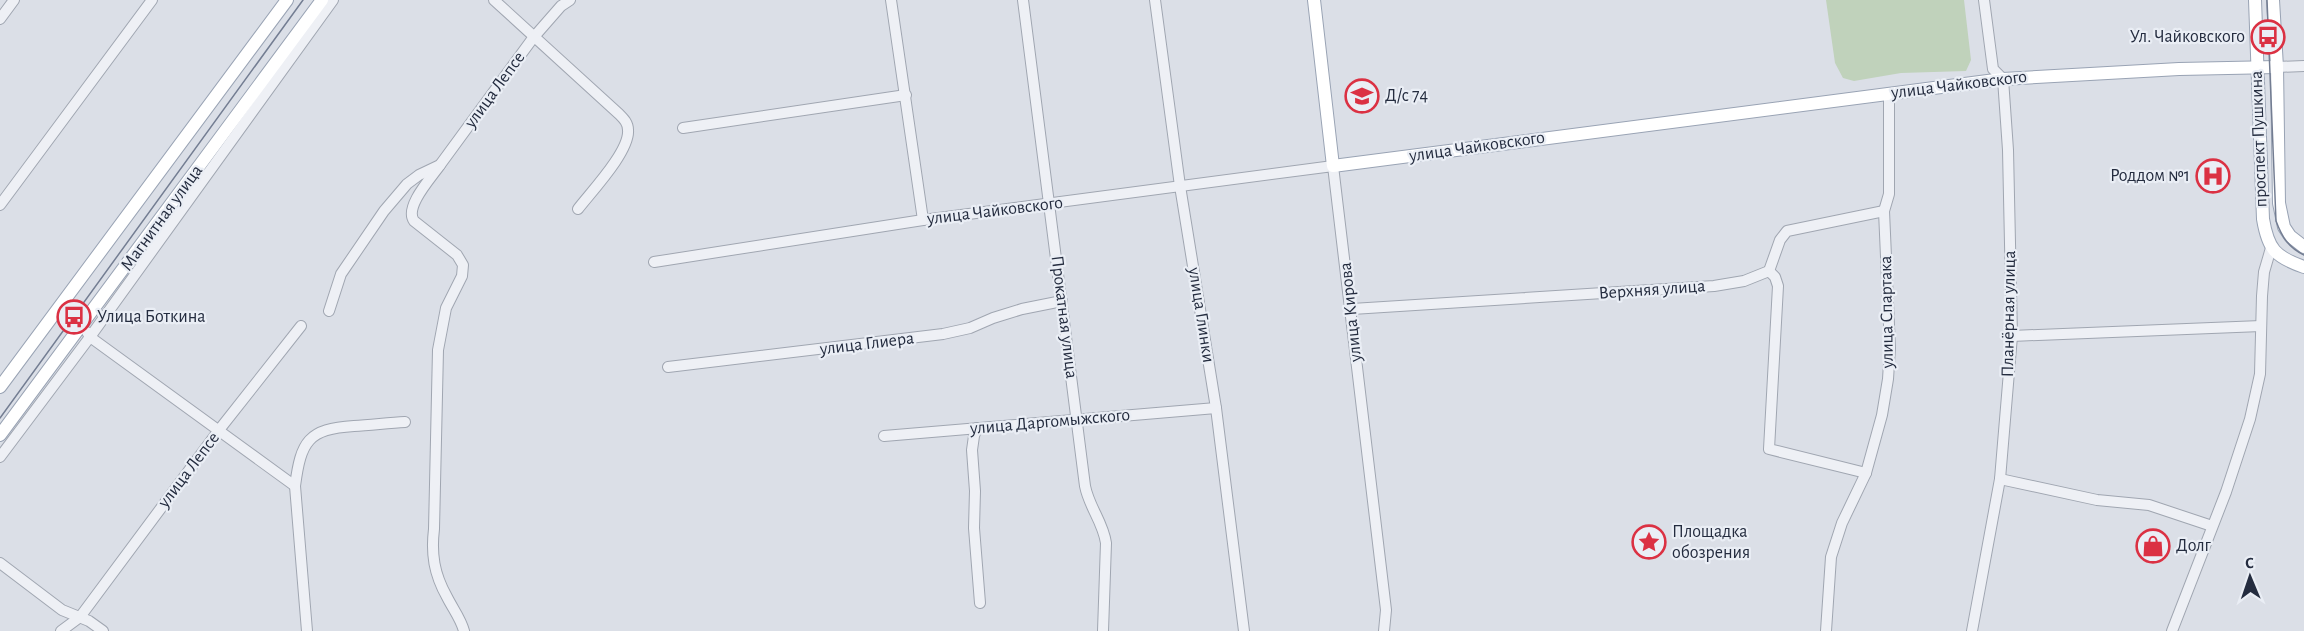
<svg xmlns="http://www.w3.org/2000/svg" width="2304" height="631" font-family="'Alegreya Sans',sans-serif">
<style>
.green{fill:#c0d2bb}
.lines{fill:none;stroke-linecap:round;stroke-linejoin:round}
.minor-casing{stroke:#a0a6b1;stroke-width:12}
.major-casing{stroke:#99a3b4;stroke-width:14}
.minor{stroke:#eef0f5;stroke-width:10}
.major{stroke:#fff;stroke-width:12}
.tram{stroke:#737d92;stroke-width:1.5}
.labels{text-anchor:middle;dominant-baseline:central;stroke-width:4.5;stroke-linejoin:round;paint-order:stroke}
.poi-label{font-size:18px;fill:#242c3f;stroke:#eaeef5;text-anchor:start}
.street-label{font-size:18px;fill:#242c3f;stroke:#eaeef5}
</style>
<rect width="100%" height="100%" fill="#dbdfe7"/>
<polygon class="green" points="1826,0 1964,0 1971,60 1966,71 1901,73 1854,81 1843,78 1835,63"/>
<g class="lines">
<g class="minor-casing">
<g id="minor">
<path d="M494,0L619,114C624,119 628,123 628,130C630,151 591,192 578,209"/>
<polyline points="891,0 923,220"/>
<path d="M1023,0L1085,486C1089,507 1103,522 1106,543L1103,631"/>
<polyline points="1155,0 1180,186 1216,408 1244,631"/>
<polyline points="0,19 14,0"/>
<polyline points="2277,67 2304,66"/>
<polyline points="683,128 906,95"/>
<path d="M440,165C431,178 404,207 414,221L457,255L463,265L462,276L446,308L438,350L434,529C431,554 434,574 447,597C453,609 461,619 464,631"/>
<polyline points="0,205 152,0"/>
<polyline points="654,262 923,220 1333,166 1386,610 1384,631"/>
<polyline points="1769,271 1780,240 1787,231 1884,211"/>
<polyline points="1352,309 1714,286 1744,281 1769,271 1775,277 1778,286 1769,449 1866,473"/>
<polyline points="329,311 341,274 384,211 407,184 419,175 440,165 533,38 561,6 570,0"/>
<polyline points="2012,336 2261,326"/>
<polyline points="668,367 943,334 970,328 993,318 1022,309 1062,301"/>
<polyline points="977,428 974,436 972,450 975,491 974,528 980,603"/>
<polyline points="884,436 1216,408"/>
<polyline points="0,457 90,337 87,332"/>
<polyline points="2000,479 2097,500 2149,505 2212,526"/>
<polyline points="295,486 90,337 333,0"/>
<polyline points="0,563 62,610 89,621 103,631"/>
<polyline points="61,631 80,617 219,430 301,326"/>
<path d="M307,631L295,486C301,441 308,429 354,426C371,425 388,423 405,422"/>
<polyline points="1826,631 1831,557 1842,523 1866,473 1882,415 1888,379 1890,348 1884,211 1889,194 1889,93"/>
<polyline points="1972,631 2000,479 2012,336 2008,150 2003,79 1993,69 1984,0"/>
<polyline points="2172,631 2226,492 2250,419 2260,374 2262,296 2264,272 2271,248"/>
</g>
</g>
<g class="major-casing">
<g id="major">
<polyline points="1314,0 1333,166 2003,79 2179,69 2277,67"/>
<path d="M2255,0L2263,219C2268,249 2275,257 2304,267"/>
<polyline points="2273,0 2277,67 2279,203 2284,227 2290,236 2304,247"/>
<polyline points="0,387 287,0"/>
<polyline points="0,435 322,0"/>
</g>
</g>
<use href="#minor" class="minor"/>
<use href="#major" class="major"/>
<g class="tram">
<path d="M2267,0L2276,221C2282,237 2288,247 2304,255"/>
<polyline points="0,418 303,0"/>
</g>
</g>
<defs>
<g id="bus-ring" transform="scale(1.725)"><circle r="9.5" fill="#eaeef5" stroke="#db3143" stroke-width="1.5"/><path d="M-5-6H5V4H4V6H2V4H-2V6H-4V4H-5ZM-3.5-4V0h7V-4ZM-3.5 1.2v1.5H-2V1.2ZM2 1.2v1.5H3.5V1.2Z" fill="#db3143"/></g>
<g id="school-ring" transform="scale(1.725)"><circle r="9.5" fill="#eaeef5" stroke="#db3143" stroke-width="1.5"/><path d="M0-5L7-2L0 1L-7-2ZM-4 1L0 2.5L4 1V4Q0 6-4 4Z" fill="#db3143"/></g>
<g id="hospital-ring" transform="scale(1.725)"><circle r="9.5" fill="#eaeef5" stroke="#db3143" stroke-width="1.5"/><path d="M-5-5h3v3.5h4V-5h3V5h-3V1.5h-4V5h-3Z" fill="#db3143"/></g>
<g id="sight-ring" transform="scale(1.725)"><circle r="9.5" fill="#eaeef5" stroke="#db3143" stroke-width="1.5"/><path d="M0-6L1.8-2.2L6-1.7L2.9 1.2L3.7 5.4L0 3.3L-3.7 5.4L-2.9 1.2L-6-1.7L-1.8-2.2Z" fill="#db3143"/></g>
<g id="shop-ring" transform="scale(1.725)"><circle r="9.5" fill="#eaeef5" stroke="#db3143" stroke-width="1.5"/><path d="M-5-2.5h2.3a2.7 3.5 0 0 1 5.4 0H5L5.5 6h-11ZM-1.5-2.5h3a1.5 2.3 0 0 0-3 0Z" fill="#db3143"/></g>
</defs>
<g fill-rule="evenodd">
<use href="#bus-ring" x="2268" y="37"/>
<use href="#school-ring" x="1362" y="96"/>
<use href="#hospital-ring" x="2213" y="176"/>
<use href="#bus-ring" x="74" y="317"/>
<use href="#sight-ring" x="1649" y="542"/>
<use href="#shop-ring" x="2153" y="546"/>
</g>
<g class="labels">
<g class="poi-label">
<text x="2245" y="37" text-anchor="end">Ул. Чайковского</text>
<text x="1385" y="96">Д/с 74</text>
<text x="2190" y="176" text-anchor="end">Роддом №1</text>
<text x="97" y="317">Улица Боткина</text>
<text x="1672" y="532">Площадка<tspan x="1672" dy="21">обозрения</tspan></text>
<text x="2176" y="546">Долг</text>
</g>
<g class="street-label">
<text transform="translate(1959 85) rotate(-7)">улица Чайковского</text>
<text transform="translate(495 90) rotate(-54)">улица Лепсе</text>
<text transform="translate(2259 139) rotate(-92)">проспект Пушкина</text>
<text transform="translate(1477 147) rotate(-8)">улица Чайковского</text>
<text transform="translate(995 211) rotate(-7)">улица Чайковского</text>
<text transform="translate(162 218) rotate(-54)">Магнитная улица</text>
<text transform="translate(1652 290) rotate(-4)">Верхняя улица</text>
<text transform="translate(1351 312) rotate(-96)">улица Кирова</text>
<text transform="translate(1887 312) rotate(-91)">улица Спартака</text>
<text transform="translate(2009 314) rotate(-89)">Планёрная улица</text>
<text transform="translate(1201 315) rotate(81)">улица Глинки</text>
<text transform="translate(1064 317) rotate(83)">Прокатная улица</text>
<text transform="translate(867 344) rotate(-7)">улица Глиера</text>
<text transform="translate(1050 422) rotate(-5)">улица Даргомыжского</text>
<text transform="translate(189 470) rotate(-53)">улица Лепсе</text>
</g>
</g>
<g transform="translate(2250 577) rotate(358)" stroke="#eaeef5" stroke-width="4.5" paint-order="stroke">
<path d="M0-4.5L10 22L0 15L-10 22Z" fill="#242c3f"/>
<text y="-9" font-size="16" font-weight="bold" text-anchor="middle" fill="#242c3f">С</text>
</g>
</svg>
